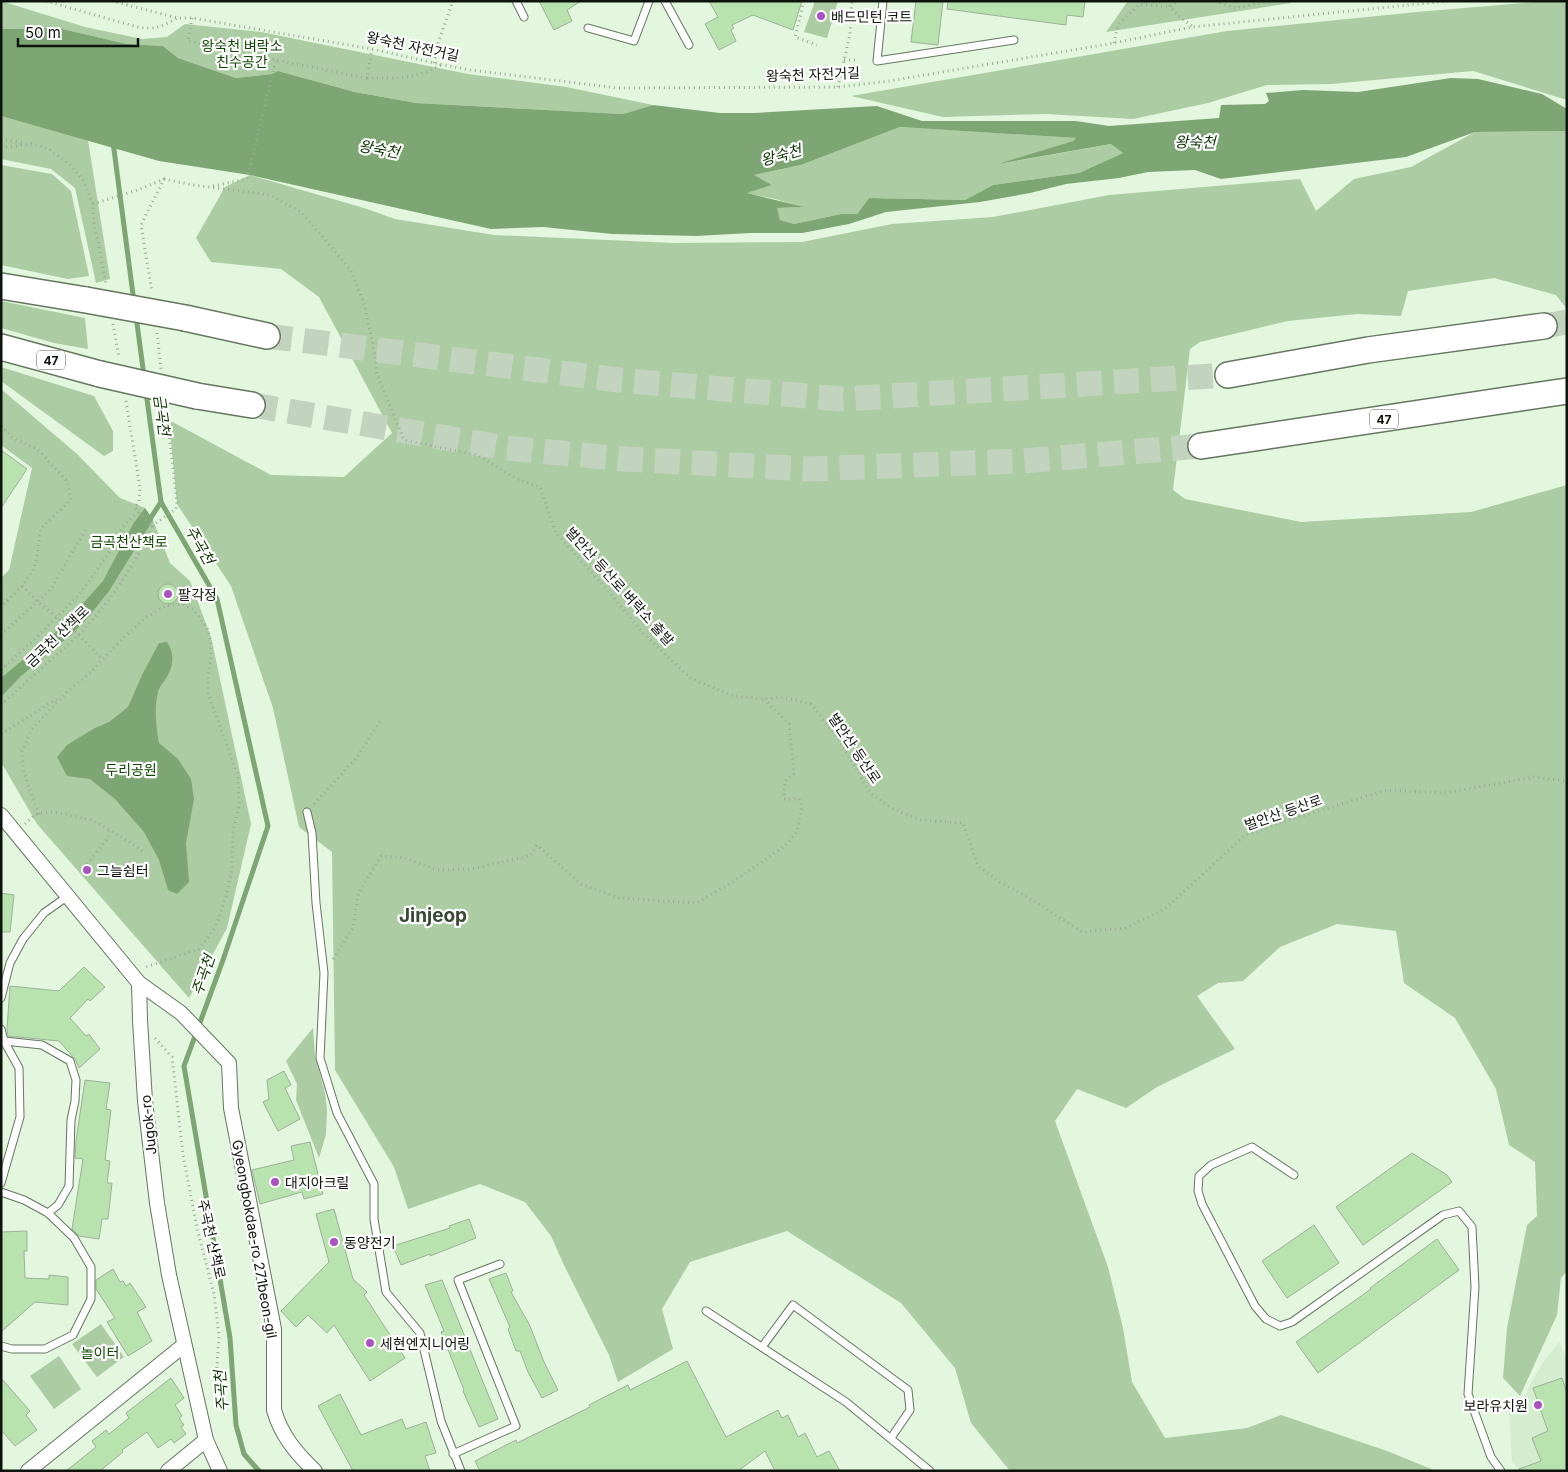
<svg xmlns="http://www.w3.org/2000/svg" width="1568" height="1472" font-family="Inter,'Noto Sans KR',sans-serif">
<style>
.built{fill:#d4edcf}
.green{fill:#accca4}
.water{fill:#7ea674;fill-rule:evenodd}
.lines{fill:none;stroke-linecap:round;stroke-linejoin:round}
.stream{stroke:#7ea674;stroke-width:5}
.building{fill:#b8e3ae;stroke:#9eb09a}
.highway-tunnel{stroke:#c3d4be;stroke-width:25;stroke-dasharray:25 12;stroke-linecap:butt}
.lane-casing{stroke:#657661;stroke-width:9}
.street-casing{stroke:#657661;stroke-width:16}
.highway-casing{stroke:#657661;stroke-width:28}
.path{stroke:#9baa97;stroke-width:3;stroke-dasharray:1 4;stroke-linecap:butt}
.lane{stroke:#fff;stroke-width:7}
.street{stroke:#fff;stroke-width:14}
.highway{stroke:#fff;stroke-width:25}
.highway-bridge-casing{stroke:#657661;stroke-width:28;stroke-linecap:butt}
.highway-bridge{stroke:#fff;stroke-width:25}
.poi-dot{fill:#aa52bf;stroke:#fff;stroke-width:2}
.labels{text-anchor:middle;dominant-baseline:central;stroke-width:4.5;stroke-linejoin:round;paint-order:stroke}
.shield{fill:#fff;stroke:#565a55;stroke-width:1}
.shield-label{font-size:12px;font-weight:bold;fill:#0d140c}
.poi-label{font-size:14px;fill:#0d140c;stroke:#fff;text-anchor:start}
.park-label{font-size:14px;fill:#104800;stroke:#fff}
.street-label{font-size:14px;fill:#0d140c;stroke:#fff}
.water-label{font-size:15px;font-style:italic;fill:#0b3500;stroke:#fff}
.district-label{font-size:19px;font-weight:bold;fill:#394936;stroke:#fff}
</style>
<rect width="100%" height="100%" fill="#e3f6de"/>
<polygon class="built" points="1559,1342 1567,1360 1567,1471 1520,1471 1512,1462 1509,1411 1511,1400 1525,1398 1529,1387 1542,1364"/>
<g class="green">
<polygon points="1,1 85,27 142,39 167,37 185,24 261,32 468,74 566,87 653,105 623,114 416,103 355,92 278,71 272,74 236,78 178,58 163,46 127,44 58,28 1,29"/>
<polygon points="815,1 838,1 827,38 804,32"/>
<polygon points="1128,1 1288,1 1291,3 1106,32"/>
<polygon points="1547,1 1567,1 1567,100 1473,71 1331,84 1267,85 1208,103 1133,119 1046,114 943,117 851,96 1227,31 1417,12"/>
<polygon points="1,116 88,140 110,279 96,283 75,188 51,169 1,159"/>
<polygon points="900,127 1077,138 1073,141 1004,163 1112,144 1123,153 1079,173 993,185 965,200 869,198 857,214 841,214 794,224 780,220 776,208 802,207 775,199 746,193 772,185 753,175 801,165"/>
<polygon points="1567,131 1567,309 1556,295 1494,278 1408,291 1401,316 1357,314 1288,321 1200,342 1190,349 1173,490 1185,499 1301,522 1471,512 1567,485 1567,1271 1561,1278 1557,1315 1520,1396 1503,1378 1507,1328 1527,1225 1537,1216 1535,1162 1509,1145 1496,1089 1455,1018 1404,983 1396,931 1337,924 1280,947 1243,981 1218,983 1197,996 1235,1049 1157,1087 1126,1108 1077,1089 1055,1121 1108,1267 1123,1328 1132,1382 1165,1438 1247,1428 1281,1415 1387,1451 1436,1471 1010,1471 971,1423 955,1368 901,1303 787,1231 690,1262 662,1309 673,1349 618,1382 609,1355 564,1265 551,1236 525,1202 480,1184 408,1209 394,1167 335,1070 332,852 299,827 273,708 231,586 177,504 169,420 271,475 344,477 392,433 319,297 281,269 211,262 196,238 225,187 250,175 364,208 395,219 494,235 674,243 802,242 892,224 993,217 1109,195 1300,179 1316,211 1354,179 1411,167 1475,132"/>
<polygon points="1,165 52,174 71,191 89,276 68,279 1,265"/>
<polygon points="1,301 85,318 88,349 54,343 1,328"/>
<polygon points="1,367 94,396 113,431 113,451 104,456 1,381"/>
<polygon points="1,389 77,454 120,498 145,508 153,520 170,563 190,581 211,637 251,824 227,928 189,998 37,824 1,762 1,578 9,570 32,468 1,445"/>
<polygon points="313,1028 315,1055 325,1093 327,1110 326,1134 319,1158 296,1100 297,1084 286,1061"/>
<polygon points="101,1324 124,1357 97,1377 72,1344"/>
<polygon points="59,1356 81,1389 54,1409 30,1376"/>
</g>
<g class="water">
<path d="M58,28L127,44L163,46L178,58L236,78L272,74L278,71L355,92L416,103L623,114L653,105L720,113H755L877,106L922,121H1076L1109,126L1219,118L1221,105L1265,104L1269,101L1266,93L1303,90L1358,92L1451,78L1478,79L1542,94L1567,109V131L1475,132L1406,157L1221,179L1195,170L1148,172L1119,178L1066,184L1030,193L980,202L886,212L849,224L802,233H750L696,236L612,234L543,227L491,229L250,175L159,161L1,116V29ZM900,127L1076,138L1073,141L998,164L1111,144L1123,153L1079,173L993,185L965,200L869,198L857,214H841L794,224L780,220L777,208L804,207L747,193L772,185L754,175L801,165Z"/>
<polygon points="145,508 153,520 109,591 90,615 72,634 21,676 1,697 1,678 63,626 103,581 133,524"/>
<path d="M167,642C174,652 174,664 168,675C165,681 159,686 158,692C154,709 156,726 159,743L178,759L191,779L194,799L186,843L189,882L177,894L168,890L159,860L144,832L115,799L90,779L67,776L57,757L67,745L93,729L109,722L128,707L142,675L159,643Z"/>
</g>
<g class="lines">
<g class="stream">
<polyline points="113,142 134,302"/>
<polyline points="136,316 144,376"/>
<polyline points="146,392 161,502 148,522"/>
<polyline points="161,502 217,599 268,826 223,960 184,1066 230,1338 236,1425 244,1454 259,1471"/>
</g>
</g>
<g class="building">
<polygon points="539,1 581,1 567,10 572,21 554,30"/>
<polygon points="709,1 802,1 793,30 753,15 732,25 734,28 731,30 736,41 719,50 705,24 718,17"/>
<polygon points="916,1 943,1 938,45 911,42"/>
<polygon points="948,1 1085,1 1083,17 1067,15 1066,25 947,9"/>
<polygon points="1,450 27,469 1,508"/>
<circle cx="168" cy="594" r="10"/>
<polygon points="1,893 14,895 10,932 1,932"/>
<polygon points="84,967 105,987 90,1001 88,999 70,1018 86,1036 89,1034 100,1049 79,1068 75,1059 59,1041 8,1036 7,1029 10,986 59,991"/>
<polygon points="284,1071 291,1085 285,1088 300,1119 278,1131 263,1102 269,1099 267,1080"/>
<polygon points="85,1080 110,1083 106,1109 111,1110 105,1160 110,1161 107,1183 112,1183 108,1219 102,1219 99,1239 79,1236 72,1229 83,1159 75,1158 76,1141"/>
<polygon points="310,1142 323,1194 304,1199 302,1192 260,1204 252,1170 294,1160 291,1146"/>
<polygon points="1412,1153 1447,1175 1452,1182 1363,1245 1336,1207"/>
<polygon points="334,1209 353,1279 367,1292 364,1295 405,1358 370,1381 334,1325 327,1333 308,1315 296,1327 281,1311 329,1262 316,1214"/>
<polygon points="469,1219 476,1238 430,1256 430,1254 401,1265 393,1246 450,1228 449,1226"/>
<polygon points="1314,1225 1339,1263 1287,1298 1262,1261"/>
<polygon points="27,1231 27,1251 24,1251 25,1278 49,1279 49,1275 68,1277 68,1305 35,1302 1,1332 1,1232"/>
<polygon points="1437,1239 1459,1270 1318,1373 1296,1342 1371,1289 1370,1288"/>
<polygon points="113,1269 120,1282 123,1281 126,1286 130,1283 146,1307 137,1312 152,1341 128,1356 107,1322 115,1318 96,1289 96,1280"/>
<polygon points="506,1273 513,1291 511,1292 530,1326 544,1362 558,1390 542,1398 528,1372 520,1351 516,1351 508,1329 510,1327 489,1279"/>
<polygon points="442,1280 498,1419 479,1427 463,1391 464,1390 441,1332 444,1331 425,1285"/>
<polygon points="687,1361 726,1437 778,1410 782,1418 788,1415 798,1437 805,1433 817,1457 829,1451 840,1471 775,1471 765,1451 738,1471 480,1471 475,1461 516,1440 517,1443 590,1407 589,1405 628,1385 630,1390"/>
<polygon points="1,1378 30,1411 26,1415 37,1430 15,1446 1,1430"/>
<polygon points="171,1378 184,1398 175,1405 182,1416 179,1418 184,1425 181,1427 186,1434 174,1443 171,1439 158,1448 147,1432 122,1450 123,1452 100,1471 66,1471 96,1447 92,1441 106,1430 109,1434 129,1418 126,1413"/>
<polygon points="1562,1378 1567,1393 1567,1471 1519,1471 1519,1469 1541,1461 1532,1438 1548,1431 1533,1388"/>
<polygon points="340,1394 361,1435 402,1419 406,1429 426,1422 436,1453 425,1456 430,1471 353,1471 318,1406"/>
</g>
<g class="lines">
<g class="highway-tunnel">
<polyline points="1544,326 1567,322"/>
<polyline points="267,336 618,380 843,399 1228,375"/>
<polyline points="252,405 506,448 626,459 808,469 1022,461 1201,446"/>
</g>
<g class="lane-casing">
<g id="lane">
<polyline points="516,1 524,17"/>
<polyline points="665,1 689,45"/>
<polyline points="883,1 877,61 1014,40"/>
<polyline points="588,28 634,41 649,1"/>
<polyline points="307,812 312,833 316,903 324,973 320,1058 337,1113 374,1184 374,1219 386,1292 420,1333 441,1421 461,1471"/>
<polyline points="1,998 10,963 23,939 44,913 68,896"/>
<polyline points="1,1029 4,1041 19,1068 20,1117 1,1183"/>
<polyline points="4,1041 42,1045 70,1061 76,1080 75,1101 71,1120 69,1186 58,1205 48,1213"/>
<polyline points="1294,1175 1252,1147 1211,1165 1199,1176 1198,1191 1202,1204 1255,1306 1266,1319 1280,1326 1292,1322 1443,1215 1459,1211 1472,1227 1475,1287 1468,1394 1491,1457 1501,1471"/>
<polyline points="1,1192 24,1200 48,1213 74,1238 91,1267 91,1299 73,1335 45,1349 12,1349 1,1346"/>
<polyline points="706,1311 846,1402 930,1471"/>
<polyline points="762,1347 793,1305 908,1390 910,1410 891,1438"/>
<polyline points="453,1454 516,1426 458,1280 500,1264"/>
</g>
</g>
<g class="street-casing">
<g id="street">
<path d="M1,815L139,983L181,1013L229,1063L231,1108L274,1329V1410C281,1435 296,1453 315,1471"/>
<polyline points="139,983 140,1020 145,1101 157,1203 169,1275 206,1440 220,1471"/>
<polyline points="28,1471 184,1345"/>
<polyline points="168,1471 206,1440"/>
</g>
</g>
<g class="highway-casing">
<g id="highway">
<polyline points="1,286 86,300"/>
<polyline points="185,318 267,336"/>
<polyline points="1,347 100,374"/>
<polyline points="1228,375 1368,350 1544,326"/>
<polyline points="197,396 252,405"/>
<polyline points="1201,446 1567,391"/>
</g>
</g>
<g class="path">
<path d="M46,1L137,27C155,30 161,27 177,18"/>
<polyline points="112,1 178,18 192,18 372,49 434,63 470,70 618,88 838,87 889,81 1114,43 1192,27 1448,1"/>
<polyline points="804,1 795,37 817,45"/>
<polyline points="1166,1 1178,16 1192,26"/>
<polyline points="1215,1 1235,8 1273,1"/>
<polyline points="192,18 188,41 276,60 367,78 372,49"/>
<polyline points="1114,43 1118,25 1140,4 1171,7 1177,1"/>
<polyline points="844,60 857,60"/>
<polyline points="434,63 438,43 453,1"/>
<path d="M367,78C399,78 412,80 441,65"/>
<polyline points="838,87 850,34 852,1"/>
<polyline points="1,139 26,143"/>
<polyline points="1,148 31,144 47,148 69,164 83,180 93,204 94,227 98,241 106,284"/>
<polyline points="164,179 193,185 270,195 301,212 350,269 364,303 374,350 377,374 404,440 477,455 517,479 540,487 556,533 605,587 641,631 690,678 734,696 764,699 783,697 811,704 842,744 870,793 893,809 921,820 963,823 978,866 1000,882 1032,900 1082,932 1126,928 1165,909 1244,836 1282,822 1387,790 1445,793 1534,777 1567,781"/>
<polyline points="213,186 247,179 276,60"/>
<polyline points="93,204 138,190 164,179 141,225 152,292"/>
<polyline points="113,324 119,357"/>
<polyline points="157,333 161,369"/>
<polyline points="126,401 140,488 139,501 135,508 152,526"/>
<polyline points="1,426 13,438 37,449 67,481 71,500 41,528 35,567 22,586 1,607"/>
<polyline points="152,526 176,509 177,504 166,407"/>
<polyline points="22,586 38,602 78,634 103,660"/>
<polyline points="1,635 51,589 86,529"/>
<polyline points="1,670 39,635 78,596 111,550 125,524 138,512"/>
<path d="M1,705C28,679 59,655 85,628C112,599 136,562 152,526"/>
<polyline points="1,734 60,697"/>
<polyline points="314,804 357,757 381,720"/>
<polyline points="39,814 28,785 23,767 22,751 32,729 67,692 91,672 122,639 145,618 165,606 182,604 193,609 207,628 211,642 211,657 208,675 208,693 238,776 239,806 233,831 232,868 227,894 215,928 199,949 143,968"/>
<polyline points="25,824 36,814 55,812 91,820 109,829 146,853"/>
<polyline points="87,864 108,838 109,830"/>
<polyline points="333,959 353,928 358,894 381,856 405,858 437,870 471,869 530,856 537,845 581,884 619,898 696,903 731,883 785,846 797,832 802,807 799,799 784,799 785,781 794,774 789,724 764,699"/>
<polyline points="155,1038 172,1057 183,1155 197,1228 214,1294 219,1336 215,1395 216,1410"/>
</g>
<use href="#lane" class="lane"/>
<use href="#street" class="street"/>
<use href="#highway" class="highway"/>
<g class="highway-bridge-casing">
<g id="highway-bridge">
<polyline points="86,300 185,318"/>
<polyline points="100,374 197,396"/>
</g>
</g>
<use href="#highway-bridge" class="highway-bridge"/>
</g>
<g class="poi-dot">
<circle cx="821" cy="16" r="5"/>
<circle cx="168" cy="594" r="5"/>
<circle cx="87" cy="870" r="5"/>
<circle cx="275" cy="1182" r="5"/>
<circle cx="334" cy="1242" r="5"/>
<circle cx="370" cy="1343" r="5"/>
<circle cx="1538" cy="1405" r="5"/>
</g>
<g class="labels">
<g class="shield">
<rect x="37" y="350.5" width="28" height="19" rx="4"/>
<rect x="1370" y="409.5" width="28" height="19" rx="4"/>
</g>
<g class="shield-label">
<text x="51" y="360">47</text>
<text x="1384" y="419">47</text>
</g>
<g class="poi-label">
<text x="831" y="16">배드민턴 코트</text>
<text x="178" y="594">팔각정</text>
<text x="97" y="870">그늘쉼터</text>
<text x="285" y="1182">대지아크릴</text>
<text x="344" y="1242">동양전기</text>
<text x="380" y="1343">세현엔지니어링</text>
<text x="1528" y="1405" text-anchor="end">보라유치원</text>
</g>
<g class="park-label">
<text x="242" y="45">왕숙천 벼락소<tspan x="242" dy="16">친수공간</tspan></text>
<text x="129" y="541">금곡천산책로</text>
<text x="131" y="769">두리공원</text>
<text x="100" y="1352">놀이터</text>
</g>
<g class="street-label">
<text transform="translate(413 46) rotate(12)">왕숙천 자전거길</text>
<text transform="translate(813 74) rotate(-2)">왕숙천 자전거길</text>
<text transform="translate(620 586) rotate(48)">벌안산 등산로 벼락소 출발</text>
<text transform="translate(57 636) rotate(-44)">금곡천 산책로</text>
<text transform="translate(855 748) rotate(56)">벌안산 등산로</text>
<text transform="translate(1283 812) rotate(-19)">벌안산 등산로</text>
<text transform="translate(148 1125) rotate(-96)">Jugok-ro</text>
<text transform="translate(212 1239) rotate(77)">주곡천 산책로</text>
<text transform="translate(255 1239) rotate(80)">Gyeongbokdae-ro 271beon-gil</text>
</g>
<g class="water-label">
<text transform="translate(1195 142) rotate(1)">왕숙천</text>
<text transform="translate(379 149) rotate(10)">왕숙천</text>
<text transform="translate(781 155) rotate(-16)">왕숙천</text>
<text transform="translate(162 415) rotate(82)">금곡천</text>
<text transform="translate(200 545) rotate(60)">주곡천</text>
<text transform="translate(203 975) rotate(-71)">주곡천</text>
<text transform="translate(221 1391) rotate(-94)">주곡천</text>
</g>
<g class="district-label">
<text x="433" y="915">Jinjeop</text>
</g>
</g>
<rect width="1568" height="1472" fill="none" stroke="#0d140c" stroke-width="5"/>
<path d="M18 38v8h120v-8" fill="none" stroke="#0d140c" stroke-width="2.5"/>
<text x="25" y="38" font-size="15" fill="#0d140c" stroke="#ffffff" stroke-width="4" paint-order="stroke">50 m</text>
</svg>
